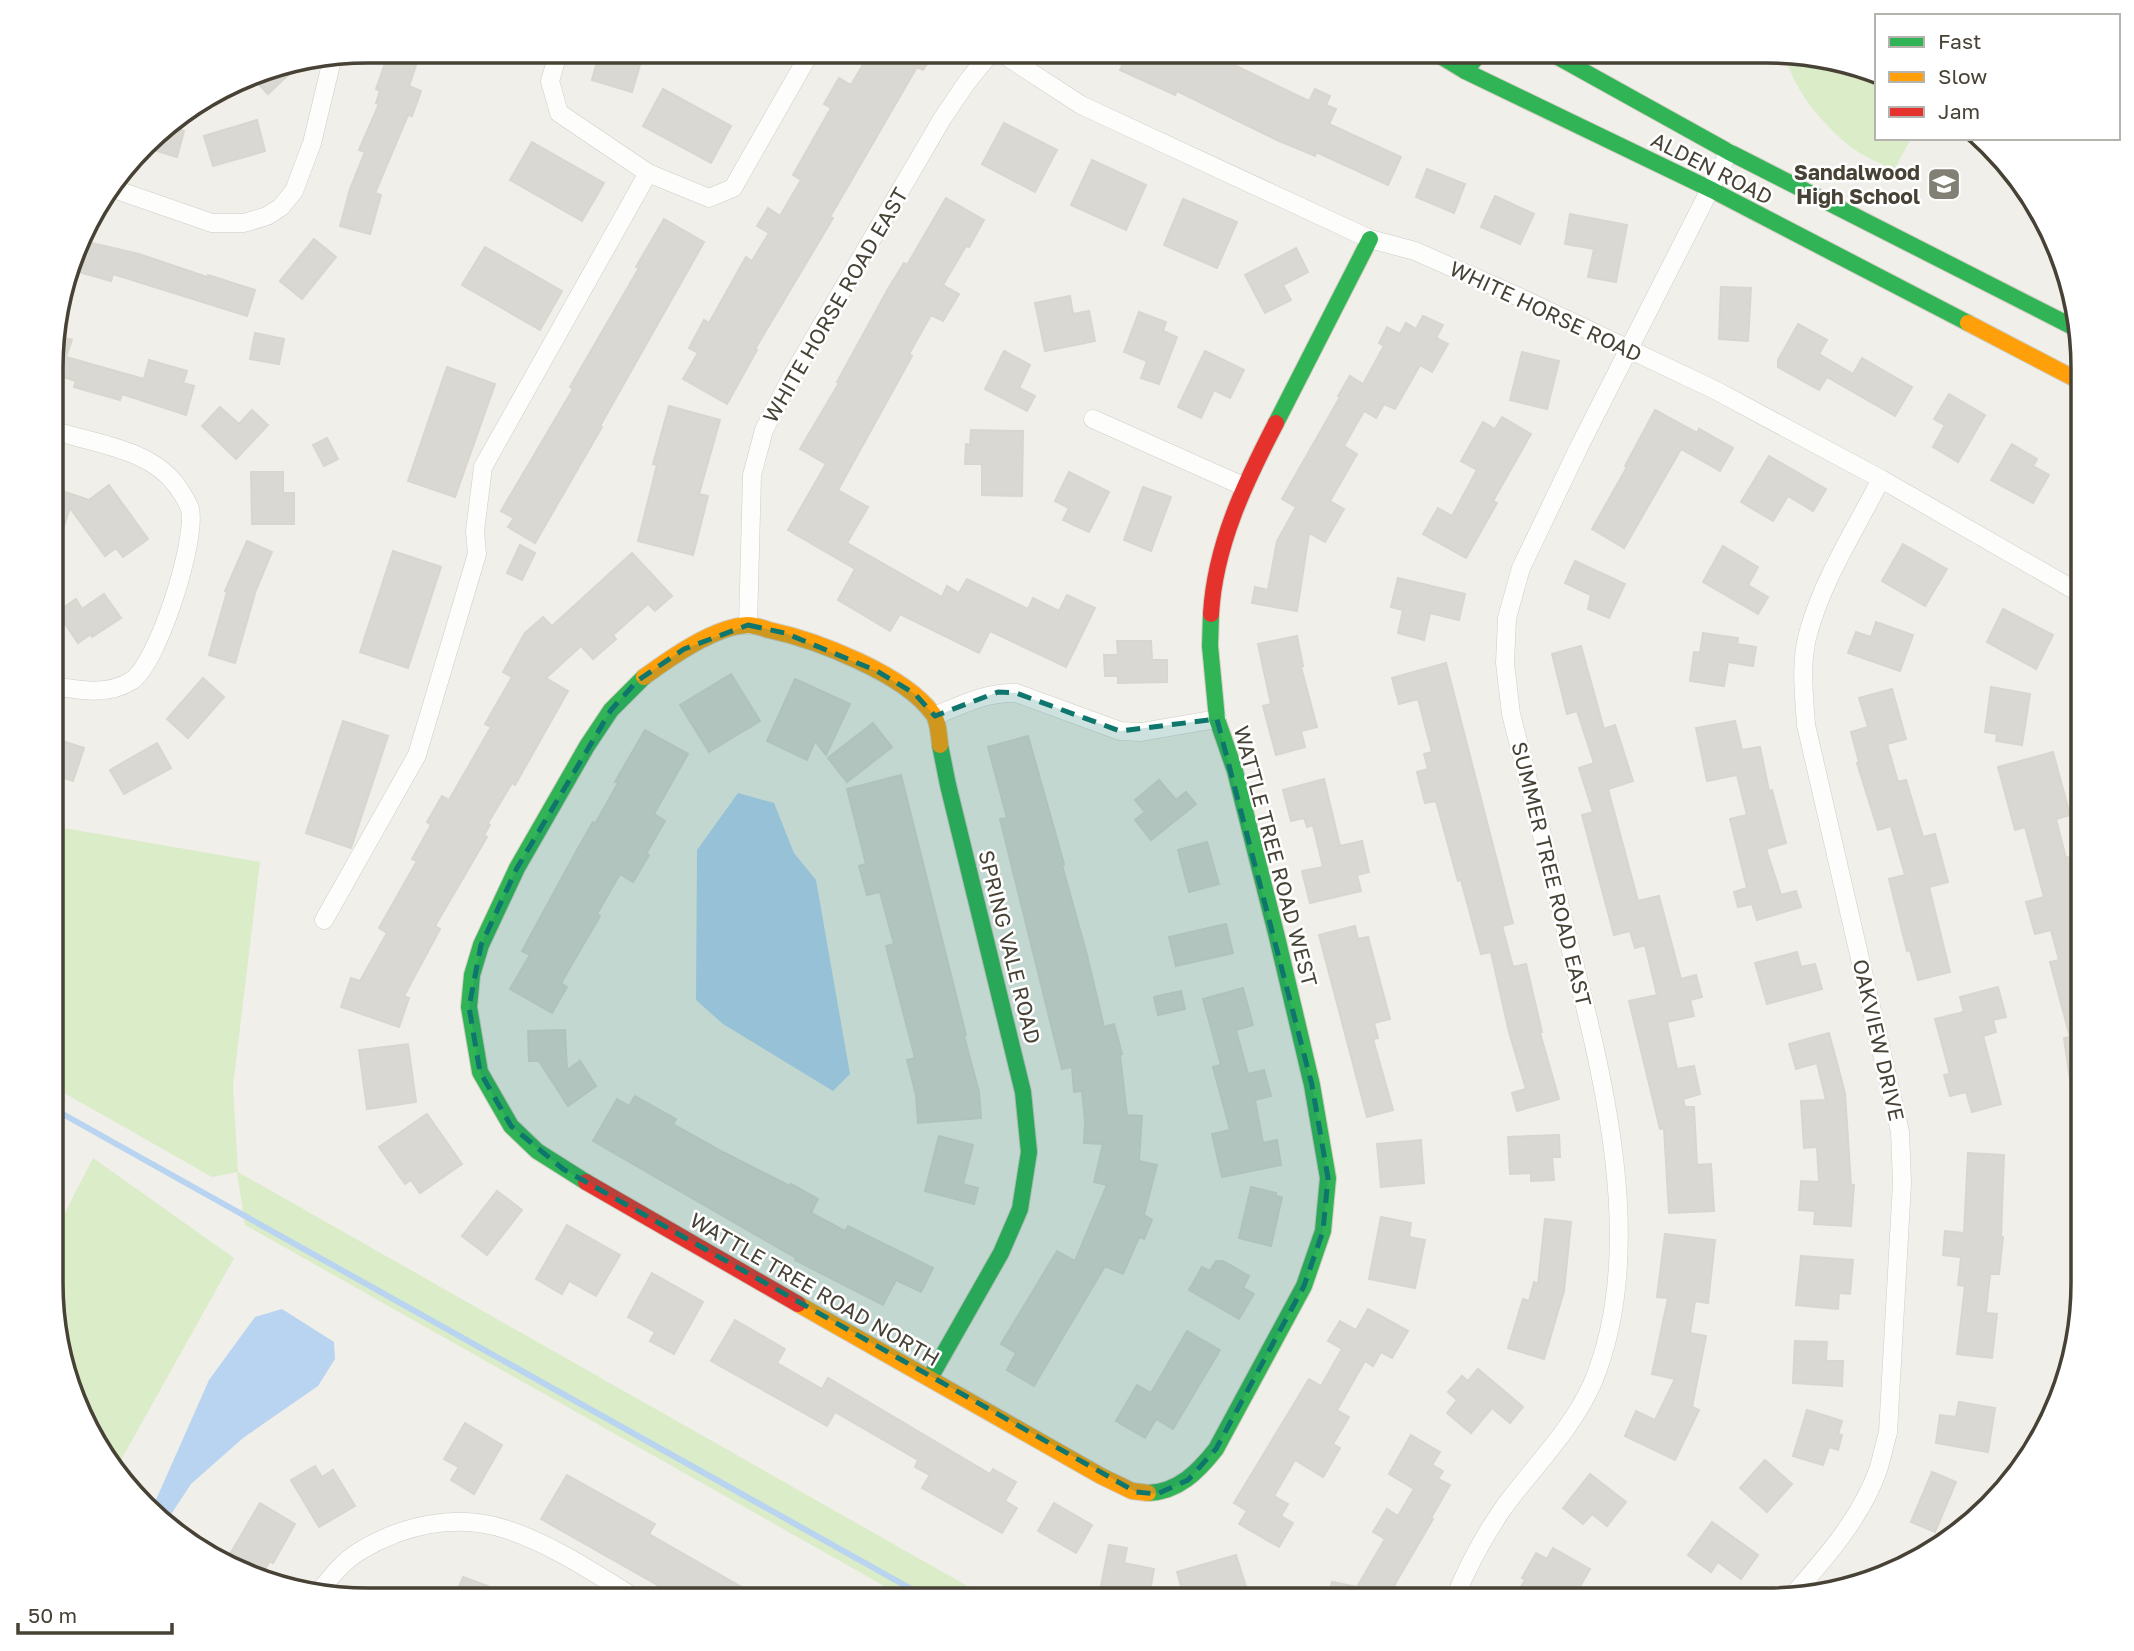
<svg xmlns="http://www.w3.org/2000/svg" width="2134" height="1651" font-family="'Golos Text',sans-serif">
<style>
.green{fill:#dbecc8}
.water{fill:#b8d4f0}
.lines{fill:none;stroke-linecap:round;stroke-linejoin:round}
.stream{stroke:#b8d4f0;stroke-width:6}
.building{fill:#dad8d2;stroke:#d9d6cf;stroke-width:2}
.street-casing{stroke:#cecdc7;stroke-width:19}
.fast-casing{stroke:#d0cdc0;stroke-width:18}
.slow-casing{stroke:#d0cdc0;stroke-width:18}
.jam-casing{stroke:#d0cdc0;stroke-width:18}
.street{stroke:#fdfdfc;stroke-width:18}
.fast{stroke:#30b455;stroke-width:16}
.slow{stroke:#ff9f0a;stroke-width:16}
.jam{stroke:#e5322d;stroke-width:16}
.marked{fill:#0f766e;fill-opacity:0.2;stroke:#0f766e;stroke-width:5;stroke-dasharray:14 9;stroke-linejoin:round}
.labels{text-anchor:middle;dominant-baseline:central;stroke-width:5;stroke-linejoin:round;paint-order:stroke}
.street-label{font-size:21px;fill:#474235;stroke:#fff}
.poi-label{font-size:21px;font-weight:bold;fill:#474235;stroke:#fff;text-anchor:end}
.rim{fill:none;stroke:#474235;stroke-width:3.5}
</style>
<rect width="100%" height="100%" fill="#f0efea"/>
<g class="green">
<path d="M1784,51L1877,72V138H1911L1894,170C1880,163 1864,157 1851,147C1822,124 1791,87 1784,51Z"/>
<polygon points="52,826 260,862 233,1086 238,1172 992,1600 909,1600 245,1225 237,1172 212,1177 52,1086"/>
<polygon points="93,1158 234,1258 117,1467 84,1424 51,1304 52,1238"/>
</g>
<g class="water">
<polygon points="738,793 774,803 794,853 816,880 850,1074 833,1091 723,1024 696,1000 697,850"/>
<polygon points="282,1309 334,1342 335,1359 318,1386 243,1438 191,1484 164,1525 151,1511 209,1380 255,1317"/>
</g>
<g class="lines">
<polyline class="stream" points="52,1108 931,1600"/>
</g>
<g class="building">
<polygon points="600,51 644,51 632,92 592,80"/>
<polygon points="871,51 936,51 923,70 917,67 830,217 833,218 755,349 757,350 727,404 683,379 698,353 689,348 704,320 709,323 746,257 752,261 769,233 757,226 768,208 780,216 801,180 793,175 831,108 824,104 839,78 851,85"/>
<polygon points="1129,51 1205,51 1309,101 1315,89 1330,96 1326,105 1336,109 1329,124 1401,157 1388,185 1316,152 1315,156 1277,140 1177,91 1175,95 1120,70"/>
<polygon points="388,55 416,65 409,86 421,91 412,116 408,115 375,193 381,195 370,234 340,226 350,189 365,152 359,150 379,104 376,103 380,91 376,89"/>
<polygon points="303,61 268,94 251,76 266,68"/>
<polygon points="663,89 731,126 711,163 643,126"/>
<polygon points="257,120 265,151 213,166 204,136"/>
<polygon points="1004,123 1057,150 1035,192 982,164"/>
<polygon points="166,125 184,131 177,157 144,147 159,129"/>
<polygon points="532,142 604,183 582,221 510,180"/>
<polygon points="1092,160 1146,185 1126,230 1071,205"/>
<polygon points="1427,169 1465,184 1454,213 1416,197"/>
<polygon points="1495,196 1534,214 1520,244 1481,227"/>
<polygon points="946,198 984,220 969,247 966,246 943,285 959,294 943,321 931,315 909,354 912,356 838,490 868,507 847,543 942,597 947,586 959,593 967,579 1028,609 1033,598 1059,611 1067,595 1095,608 1066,667 990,631 979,653 900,614 890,631 838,600 855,569 788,530 826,464 800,449 839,383 837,382 888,289 904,263 907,265"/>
<polygon points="1183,199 1237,222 1217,268 1164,245"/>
<polygon points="1570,214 1627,225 1616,282 1588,277 1594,249 1565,244"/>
<polygon points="664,219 704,242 600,426 602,427 535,543 508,527 514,518 501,511 573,389 570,387 639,268 636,267"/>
<polygon points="314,239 336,257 302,299 280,281"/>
<polygon points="83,241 139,254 207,277 208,275 255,290 247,316 113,274 111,281 72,270"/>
<polygon points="485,247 562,291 540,330 462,285"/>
<polygon points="1296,248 1308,272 1283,285 1291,300 1265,313 1245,275"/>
<polygon points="1721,287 1751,288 1748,341 1719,339"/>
<polygon points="1070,296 1073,314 1089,311 1095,341 1045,351 1035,303"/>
<polygon points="1139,312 1166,322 1163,331 1177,337 1159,384 1141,378 1147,361 1124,352"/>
<polygon points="1423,316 1443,325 1436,338 1448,344 1432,372 1420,365 1395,409 1384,404 1376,418 1364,411 1344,446 1357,454 1330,501 1344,509 1325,542 1309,533 1297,611 1252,603 1255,587 1268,590 1277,541 1296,507 1282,499 1340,397 1338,396 1350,376 1363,384 1384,346 1379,343 1387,327 1400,334 1406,323 1416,329"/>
<polygon points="1798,324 1827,340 1819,354 1853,374 1862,358 1912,387 1895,416 1827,377 1819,390 1778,367 1778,360"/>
<polygon points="255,333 284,339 279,364 250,359"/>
<polygon points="53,334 72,340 66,357 144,379 149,360 187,371 183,383 194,386 186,415 122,394 120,400 74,387 76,381 60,376 57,386 53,385"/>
<polygon points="1004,351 1030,365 1019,388 1035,396 1027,411 985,389"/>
<polygon points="1205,351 1244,370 1230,398 1214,390 1201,418 1178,407"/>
<polygon points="1522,352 1559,361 1547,409 1510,400"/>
<polygon points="447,367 495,384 455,497 408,481"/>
<polygon points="1949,394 1985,415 1958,462 1933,447 1945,425 1934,419"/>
<polygon points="669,406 720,420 699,494 708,496 693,555 638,541 657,465 653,464"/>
<polygon points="220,407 239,424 252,410 268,425 236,459 202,426"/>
<polygon points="1655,410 1697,433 1699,429 1733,448 1720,471 1681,449 1624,548 1592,529 1627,467 1625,466"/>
<polygon points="1502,417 1531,434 1493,501 1497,503 1466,558 1423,534 1438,508 1452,516 1477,470 1461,461 1483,422 1495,429"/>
<polygon points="971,430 1023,431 1022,496 982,495 982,464 965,464 966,444 970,445"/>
<polygon points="327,438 338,459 324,466 313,445"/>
<polygon points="2012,444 2037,459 2033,466 2049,475 2033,503 1991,480"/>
<polygon points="1769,456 1826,489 1813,511 1788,496 1773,521 1741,502"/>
<polygon points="251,472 283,472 283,493 294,493 294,524 252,524"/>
<polygon points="1069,472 1109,492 1089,532 1063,520 1069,508 1055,501"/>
<polygon points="109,485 148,539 123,557 116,548 105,556 70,508 56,549 53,549 53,488 89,500"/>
<polygon points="1143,487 1171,497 1151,551 1124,540"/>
<polygon points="247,541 272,552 256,590 235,663 209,655 227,592 225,591"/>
<polygon points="1903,544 1947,569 1925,606 1882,581"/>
<polygon points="520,545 535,553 522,580 507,573"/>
<polygon points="1723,546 1758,567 1748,585 1768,597 1758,614 1703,582"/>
<polygon points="393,551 441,567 408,668 360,652"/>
<polygon points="632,553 672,596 655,611 648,604 613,635 616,639 593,659 581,646 546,678 568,691 515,785 512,783 488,823 490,825 484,835 487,837 435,926 440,929 404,996 409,998 399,1027 341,1007 351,978 360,981 387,933 379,928 417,861 412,859 431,825 427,822 442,796 449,800 491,727 485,724 512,677 503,672 525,633 543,617 552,626"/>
<polygon points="1575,561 1625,584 1609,618 1588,609 1591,595 1565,583"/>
<polygon points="1398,578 1465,594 1459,620 1430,613 1424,640 1398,633 1403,610 1391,607"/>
<polygon points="104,594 121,618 92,637 91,634 78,643 57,612 76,599 82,609"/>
<polygon points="2003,609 2053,635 2036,669 1987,642"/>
<polygon points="1876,622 1913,635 1900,671 1848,653 1856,632 1871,637"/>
<polygon points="1703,633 1738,638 1737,644 1756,647 1753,666 1728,662 1724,686 1690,681 1694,652 1700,653"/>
<polygon points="1297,636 1303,666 1301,667 1317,727 1301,731 1305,747 1276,755 1263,706 1271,704 1258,644"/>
<polygon points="1117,641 1151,641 1152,660 1167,660 1167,682 1118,683 1118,676 1105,676 1104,655 1118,655"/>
<polygon points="1581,646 1604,729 1615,725 1633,781 1608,789 1638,901 1659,896 1681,979 1696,975 1702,997 1690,1000 1694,1016 1667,1022 1677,1069 1694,1066 1700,1094 1683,1099 1685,1107 1694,1107 1697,1165 1711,1164 1714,1211 1669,1213 1664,1128 1660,1129 1629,1001 1657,995 1645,945 1635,948 1630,931 1614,935 1582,815 1593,812 1579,768 1594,763 1577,711 1567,714 1552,654"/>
<polygon points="1446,663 1513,923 1502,926 1513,967 1526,964 1542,1032 1540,1033 1559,1099 1517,1111 1512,1093 1526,1089 1509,1032 1491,952 1481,954 1461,880 1458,881 1436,801 1425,803 1417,772 1428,769 1424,754 1432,752 1418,699 1399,704 1392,678"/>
<polygon points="731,674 760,721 709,752 680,705"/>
<polygon points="203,678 224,697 188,738 167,719"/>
<polygon points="795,679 850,704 826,755 815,741 807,760 767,741"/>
<polygon points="1991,687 2030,694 2022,745 1996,741 1997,734 1985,732"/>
<polygon points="1892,689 1906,739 1887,744 1898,782 1906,780 1923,837 1935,834 1948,882 1929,887 1950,972 1918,980 1910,950 1907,951 1889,879 1905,875 1891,826 1878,830 1857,763 1859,762 1851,732 1868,727 1859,698"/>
<polygon points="343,721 388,736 351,848 306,833"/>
<polygon points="1735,721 1742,750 1760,747 1769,791 1772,790 1786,843 1766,849 1781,895 1796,891 1801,907 1757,920 1752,904 1738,907 1734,892 1747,888 1730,819 1747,815 1737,775 1707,781 1696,728"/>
<polygon points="873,723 892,747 847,782 828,758"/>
<polygon points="645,730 688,754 654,814 665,821 646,854 649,855 633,882 620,874 597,914 600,916 561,983 567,987 552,1013 510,989 530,955 522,951 577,850 593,822 595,824 618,783 615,782"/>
<polygon points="1028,736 1064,864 1062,865 1087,955 1104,1027 1114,1024 1122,1054 1120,1055 1127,1115 1142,1116 1139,1161 1157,1165 1144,1215 1152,1220 1144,1239 1139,1237 1123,1274 1105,1266 1034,1386 1007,1370 1016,1353 1001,1344 1057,1251 1075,1261 1107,1185 1094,1182 1103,1144 1084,1143 1085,1121 1082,1091 1074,1092 1072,1067 1062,1069 1000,819 1007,818 988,747"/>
<polygon points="53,738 84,748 73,781 53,774"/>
<polygon points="157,743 171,768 124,794 110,770"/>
<polygon points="2053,752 2070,815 2056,819 2066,858 2080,854 2083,865 2083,1099 2073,1100 2064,1038 2070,1037 2050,962 2059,960 2051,930 2035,934 2026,902 2044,897 2025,827 2015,830 1998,767"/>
<polygon points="901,775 966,1035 964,1036 979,1092 981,1118 918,1123 916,1095 907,1060 915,1058 886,946 894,944 880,892 867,895 859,866 866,864 847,789"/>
<polygon points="1324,779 1340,846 1362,841 1369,872 1357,875 1361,891 1310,903 1302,871 1323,867 1313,825 1307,827 1304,818 1291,821 1283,790"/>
<polygon points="1159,780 1176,800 1186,792 1196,804 1151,840 1135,820 1145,812 1135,800"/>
<polygon points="1207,842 1219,884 1189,892 1178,850"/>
<polygon points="1226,924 1233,953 1176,966 1169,937"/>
<polygon points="1355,926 1358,939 1368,937 1390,1019 1374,1023 1378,1038 1373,1039 1393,1110 1367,1117 1319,935"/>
<polygon points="1797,952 1801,967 1815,964 1822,989 1767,1004 1755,963"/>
<polygon points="1998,987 2006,1017 1993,1020 1996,1032 1983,1036 2001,1104 1972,1112 1966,1092 1950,1096 1944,1075 1950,1074 1935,1019 1964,1012 1960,997"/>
<polygon points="1243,988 1253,1025 1236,1030 1248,1074 1264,1070 1271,1096 1255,1100 1263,1143 1277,1140 1281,1165 1222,1177 1212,1134 1230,1130 1213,1067 1221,1065 1203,999"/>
<polygon points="1181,991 1185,1009 1158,1015 1154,997"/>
<polygon points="565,1030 567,1070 580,1061 596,1086 568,1106 539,1061 529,1061 528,1031"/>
<polygon points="1829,1033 1845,1093 1851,1185 1854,1185 1851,1226 1814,1224 1815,1211 1799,1210 1801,1181 1819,1182 1817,1147 1804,1148 1801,1101 1826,1100 1817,1063 1796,1069 1789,1044"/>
<polygon points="408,1044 416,1102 367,1109 359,1050"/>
<polygon points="635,1096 676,1119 673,1124 721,1151 790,1186 791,1184 818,1199 811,1213 845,1231 848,1226 933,1268 921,1292 896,1280 883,1305 795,1260 796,1258 593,1141 617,1099 629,1106"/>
<polygon points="427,1114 462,1164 420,1193 411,1180 405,1184 379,1147"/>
<polygon points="1559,1135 1560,1157 1552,1157 1554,1180 1531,1181 1531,1173 1510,1174 1508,1137"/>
<polygon points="939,1136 973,1145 963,1184 978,1188 974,1204 925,1191"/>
<polygon points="1421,1140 1424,1183 1381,1187 1377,1144"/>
<polygon points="1968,1153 2004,1155 2001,1237 2003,1237 1999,1274 1990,1274 1986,1313 1997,1314 1992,1358 1957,1354 1965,1286 1958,1285 1961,1257 1943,1255 1945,1231 1964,1233"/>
<polygon points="1251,1187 1276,1193 1276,1196 1282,1197 1271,1246 1239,1238"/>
<polygon points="497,1191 522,1210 487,1255 462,1236"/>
<polygon points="1381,1217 1411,1223 1409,1237 1425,1240 1415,1288 1369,1279"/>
<polygon points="1545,1219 1571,1222 1564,1291 1544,1359 1508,1348 1523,1299 1529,1301 1534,1282 1538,1284"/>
<polygon points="567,1225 620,1255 596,1296 569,1281 562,1294 536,1279"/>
<polygon points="1665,1234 1715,1240 1708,1303 1695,1301 1690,1333 1706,1336 1692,1407 1699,1410 1675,1460 1625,1436 1636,1411 1655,1420 1675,1379 1652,1374 1668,1298 1657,1297"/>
<polygon points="1801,1256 1853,1260 1850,1294 1839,1293 1838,1309 1796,1305"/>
<polygon points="1216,1261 1223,1261 1249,1276 1243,1288 1254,1294 1239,1319 1189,1290 1202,1267 1210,1271"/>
<polygon points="652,1273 703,1302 674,1354 650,1341 655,1332 628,1317"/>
<polygon points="1368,1309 1408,1331 1392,1358 1381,1352 1373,1366 1365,1361 1337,1410 1349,1417 1333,1444 1340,1448 1323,1477 1295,1460 1274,1496 1288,1504 1281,1516 1293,1523 1279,1547 1239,1524 1247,1511 1234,1503 1309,1379 1321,1386 1342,1349 1328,1341 1340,1321 1356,1330"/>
<polygon points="735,1320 785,1349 777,1363 822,1389 828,1378 990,1474 993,1469 1016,1482 1005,1501 1017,1508 1002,1533 922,1488 930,1475 915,1467 918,1460 835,1412 827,1426 711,1361"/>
<polygon points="1187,1331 1220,1350 1173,1429 1156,1419 1145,1438 1116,1421 1137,1385 1151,1393"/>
<polygon points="1795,1341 1827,1342 1826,1361 1843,1361 1842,1386 1793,1383"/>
<polygon points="1478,1369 1523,1407 1510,1423 1492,1408 1471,1433 1447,1413 1457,1400 1448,1392 1462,1376 1468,1381"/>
<polygon points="1959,1402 1995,1408 1988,1452 1936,1443 1940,1415 1956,1417"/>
<polygon points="1807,1410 1842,1421 1838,1434 1842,1435 1838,1450 1829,1447 1823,1465 1793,1456"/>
<polygon points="465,1423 502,1445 474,1494 451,1480 459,1467 444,1459"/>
<polygon points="1411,1435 1440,1452 1432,1465 1443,1471 1438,1479 1450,1485 1431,1518 1433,1519 1395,1584 1392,1600 1328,1600 1332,1582 1357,1587 1385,1539 1373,1532 1387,1509 1398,1516 1414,1489 1389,1474"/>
<polygon points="1765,1460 1792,1484 1767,1512 1740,1488"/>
<polygon points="315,1466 322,1477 333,1470 355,1506 319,1527 291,1480"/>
<polygon points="1932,1472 1956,1482 1935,1532 1911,1522"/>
<polygon points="1590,1474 1626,1502 1607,1526 1592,1514 1583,1524 1563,1508"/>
<polygon points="567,1475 655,1524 649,1534 764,1600 684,1600 541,1519"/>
<polygon points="260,1503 295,1524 273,1563 270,1561 259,1579 246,1576 225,1563"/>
<polygon points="1054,1503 1092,1525 1076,1553 1038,1531"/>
<polygon points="1712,1522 1758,1555 1741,1579 1718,1562 1711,1572 1688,1555"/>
<polygon points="1109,1545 1127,1548 1124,1563 1154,1569 1149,1596 1101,1586"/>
<polygon points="1553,1548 1590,1569 1572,1600 1513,1600 1525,1580 1522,1578 1536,1553 1547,1559"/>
<polygon points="1236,1555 1247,1590 1214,1600 1185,1600 1177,1572"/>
<polygon points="463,1577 488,1586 483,1600 454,1600"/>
</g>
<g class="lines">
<g class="street-casing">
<g id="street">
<polyline points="559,51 550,81 559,113 648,173 709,198 733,188 811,51"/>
<polyline points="998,51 1081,105 1370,239 1415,251 1519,297 1715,390 1881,479 2083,595"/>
<polyline points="111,188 212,223 244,223 267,216 281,207 294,191 312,143 333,56"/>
<polyline points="1093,419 1243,486"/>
<polyline points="748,625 752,475 764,430 792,376 942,119 967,82 992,51"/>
<path d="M53,686C77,690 108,696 131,681C158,664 197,540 190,509C188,502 181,492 177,486C150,448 93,444 53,430"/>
<path d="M935,716C961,705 986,692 1016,693L1120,731L1141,732L1217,719"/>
<polyline points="324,920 417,755 477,554 475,531 483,467 648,173"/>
<path d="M318,1593C330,1578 343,1561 360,1551C403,1525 456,1513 505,1529C552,1544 596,1574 638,1600"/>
<path d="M1793,1595C1826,1557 1861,1518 1878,1470C1882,1458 1884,1445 1888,1433L1902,1183L1900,1132L1806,725C1804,695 1800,663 1808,634C1822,581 1856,528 1881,479"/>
<path d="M1454,1600C1467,1567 1484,1536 1504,1507C1534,1466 1572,1430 1593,1382C1649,1247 1602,1071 1567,935C1549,861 1530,788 1511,714L1505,663L1507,618L1521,568L1580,445L1729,152"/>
</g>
</g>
<g class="fast-casing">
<g id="fast">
<polyline points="1432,51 1465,71 1712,190 1968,323"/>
<polyline points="1547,51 1729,152 2075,328"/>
<polyline points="1465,71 1482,51"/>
<polyline points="1276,423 1370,239"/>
<polyline points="586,1182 537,1151 511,1126 480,1072 469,1007 472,975 481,945 517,868 587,746 611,710 644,677"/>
<polyline points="930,1378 1001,1253 1020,1209 1029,1152 1023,1092 948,785 940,745"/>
<path d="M1148,1493C1178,1492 1198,1472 1216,1449L1304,1286L1323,1231L1328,1178L1312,1085L1277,937L1235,771L1217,719L1210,646L1211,614"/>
</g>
</g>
<g class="slow-casing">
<g id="slow">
<polyline points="1968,323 2083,383"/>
<path d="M644,677C670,658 715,626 748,625C754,625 763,628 769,630C816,640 905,674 933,714C938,721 939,735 940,745"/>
<polyline points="798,1304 1101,1476 1132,1491 1148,1493"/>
</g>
</g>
<g class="jam-casing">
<g id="jam">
<path d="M1211,614C1215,545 1245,483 1276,423"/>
<polyline points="586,1182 798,1304"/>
</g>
</g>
<use href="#street" class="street"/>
<use href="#fast" class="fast"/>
<use href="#slow" class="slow"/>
<use href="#jam" class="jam"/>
</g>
<path class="marked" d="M748,625L785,633L877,671L915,694L935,716L998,692L1016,693L1120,731L1217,719L1312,1085L1328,1178L1323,1231L1304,1286L1216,1449L1188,1480L1157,1494L1136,1492L563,1169L511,1126L480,1072L469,1007L481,945L517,868L611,710L637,681L684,649Z"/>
<defs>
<g id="school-square" transform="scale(1.75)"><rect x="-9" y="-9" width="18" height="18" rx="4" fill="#827f74" stroke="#fff"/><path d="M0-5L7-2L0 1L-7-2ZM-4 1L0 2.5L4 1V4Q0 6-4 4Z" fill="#fff"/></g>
</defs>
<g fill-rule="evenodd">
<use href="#school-square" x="1944" y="184"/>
</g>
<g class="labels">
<g class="street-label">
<text transform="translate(1712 168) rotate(27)">ALDEN ROAD</text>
<text transform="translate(835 305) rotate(-60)">WHITE HORSE ROAD EAST</text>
<text transform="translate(1546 311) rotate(25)">WHITE HORSE ROAD</text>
<text transform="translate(1276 856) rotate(75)">WATTLE TREE ROAD WEST</text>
<text transform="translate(1552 874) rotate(76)">SUMMER TREE ROAD EAST</text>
<text transform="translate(1010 947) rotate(76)">SPRING VALE ROAD</text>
<text transform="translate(1879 1040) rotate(77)">OAKVIEW DRIVE</text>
<text transform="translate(815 1289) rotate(30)">WATTLE TREE ROAD NORTH</text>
</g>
<g class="poi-label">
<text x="1920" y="172">Sandalwood<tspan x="1920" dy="24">High School</tspan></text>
</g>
</g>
<path d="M0 0H2134V1651H0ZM368 63H1766A305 305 0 0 1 2071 368V1283A305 305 0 0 1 1766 1588H368A305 305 0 0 1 63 1283V368A305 305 0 0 1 368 63Z" fill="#fff" fill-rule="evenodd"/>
<path class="rim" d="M368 63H1766A305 305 0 0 1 2071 368V1283A305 305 0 0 1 1766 1588H368A305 305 0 0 1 63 1283V368A305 305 0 0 1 368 63Z"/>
<rect x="1875" y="14" width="245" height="126" fill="#ffffff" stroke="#b5b3ae" stroke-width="2"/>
<rect x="1889" y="37" width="35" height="10" fill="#30b455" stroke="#b5b3ae" stroke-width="2"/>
<text x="1938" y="49" font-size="21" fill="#474235">Fast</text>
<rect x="1889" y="72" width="35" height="10" fill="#ff9f0a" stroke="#b5b3ae" stroke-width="2"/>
<text x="1938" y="84" font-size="21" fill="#474235">Slow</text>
<rect x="1889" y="107" width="35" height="10" fill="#e5322d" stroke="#b5b3ae" stroke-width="2"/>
<text x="1938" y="119" font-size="21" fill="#474235">Jam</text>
<path d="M18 1623v10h154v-10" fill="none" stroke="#474235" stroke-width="3.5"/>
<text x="28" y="1623" font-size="21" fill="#474235" stroke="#ffffff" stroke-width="5" paint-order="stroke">50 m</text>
</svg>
